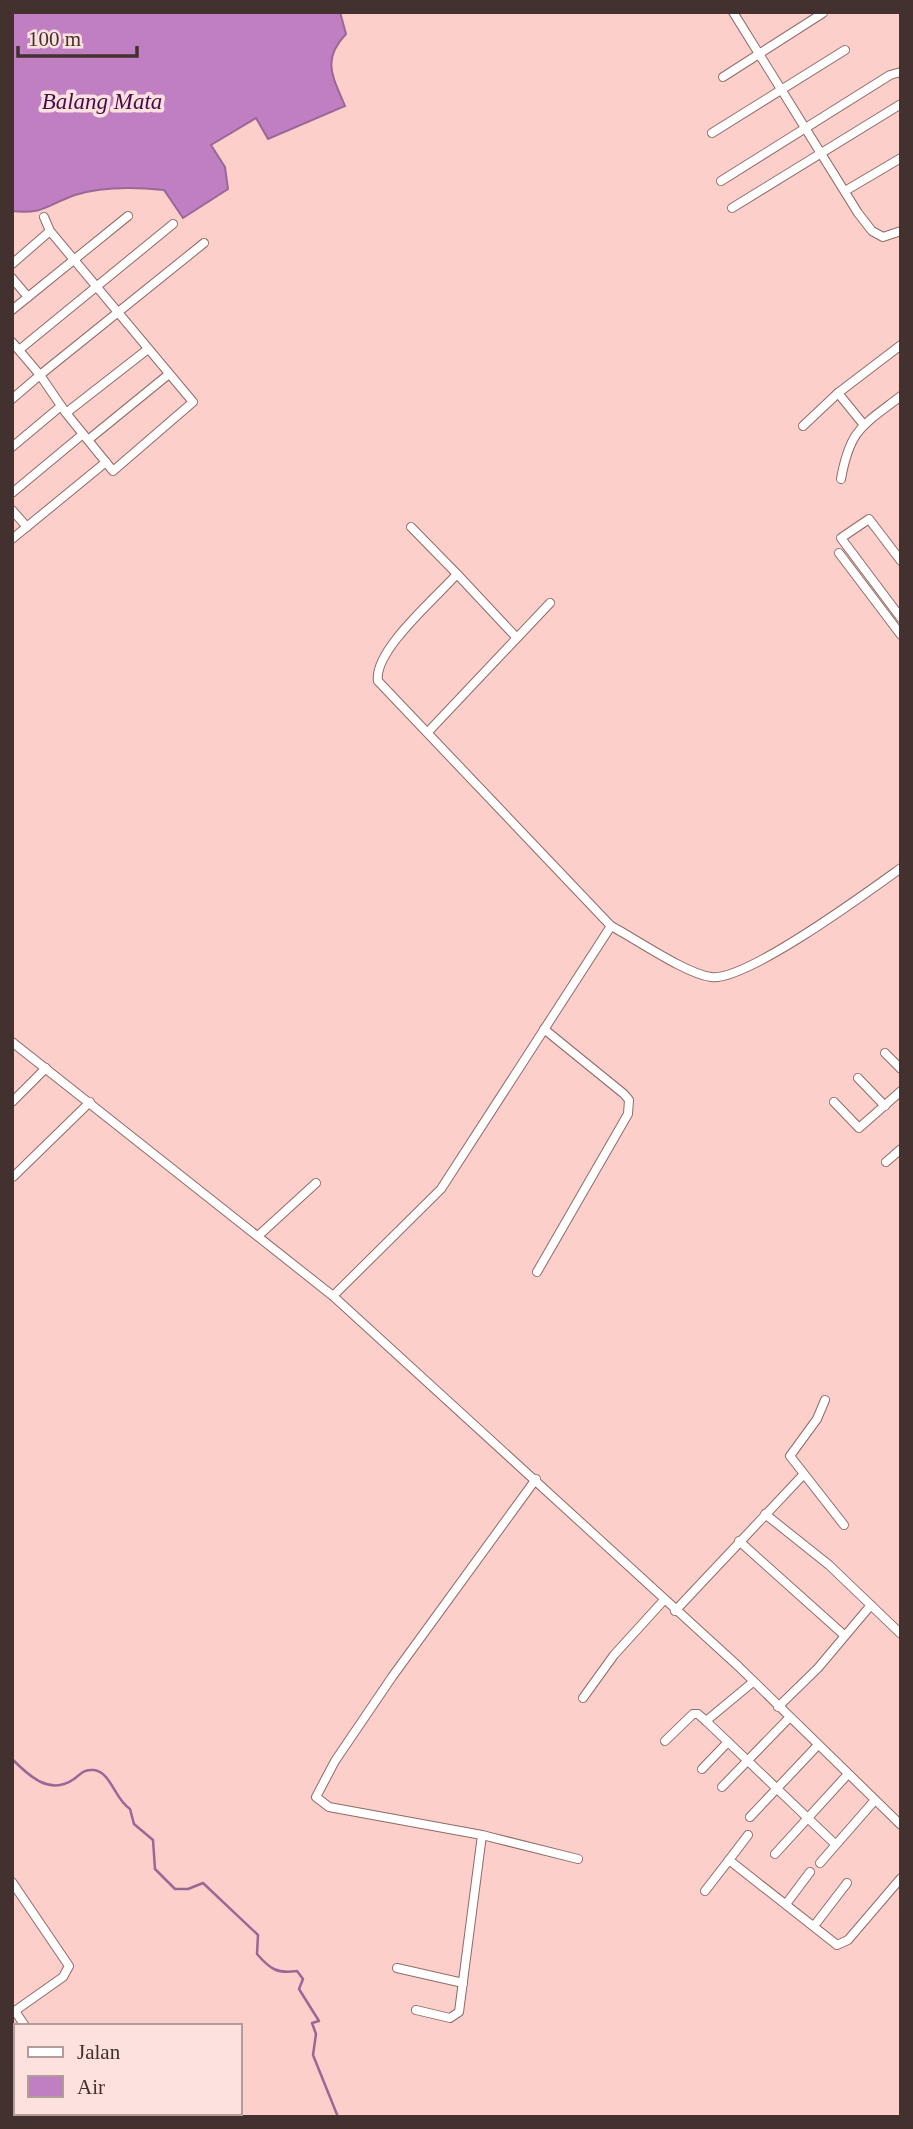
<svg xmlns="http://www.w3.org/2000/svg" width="913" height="2129" font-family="'Times New Roman',serif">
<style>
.water{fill:#c07fc2;stroke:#9a6896;stroke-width:2}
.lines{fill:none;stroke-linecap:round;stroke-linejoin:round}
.stream{stroke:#9a6896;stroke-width:2.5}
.minor-casing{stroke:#916a66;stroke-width:10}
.minor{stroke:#fff;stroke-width:8}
.labels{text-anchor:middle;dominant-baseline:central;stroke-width:7;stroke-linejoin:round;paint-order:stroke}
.water-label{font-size:23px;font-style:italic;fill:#470a4b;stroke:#fde1de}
</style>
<rect width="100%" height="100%" fill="#fccfca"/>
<path class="water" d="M12,12H340L346,34C321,60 333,77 345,106L268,139L256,118L211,145L225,167L228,189L183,218L164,190C136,187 103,186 75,195C49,204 43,215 12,211Z"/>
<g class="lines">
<path class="stream" d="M12,1759C29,1776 50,1796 74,1779C81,1774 84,1769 94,1770C111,1772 115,1800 130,1809L134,1824L153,1840L155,1869L175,1889H188L203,1883L258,1935L257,1954C270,1969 277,1974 297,1971L303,1979L299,1989L319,2021L312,2023L316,2034L313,2055L338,2117"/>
<g class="minor-casing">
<g id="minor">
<polyline points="733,12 858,213 872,231 883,237 901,231"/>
<polyline points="723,77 823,13"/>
<polyline points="712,133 845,50"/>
<polyline points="721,181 890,75 901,72"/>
<polyline points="845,191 901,158"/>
<polyline points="732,208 901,104"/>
<polyline points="44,217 50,231 193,402 113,471 66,413 40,375 204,243"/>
<polyline points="12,264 50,231"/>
<polyline points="12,278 28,297"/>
<polyline points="12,310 128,216"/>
<polyline points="12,342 40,375 12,399"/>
<polyline points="19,350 173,224"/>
<polyline points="838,393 864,425"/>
<polyline points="66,413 148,349"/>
<polyline points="803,426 838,393 901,345"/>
<polyline points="88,440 169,374"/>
<polyline points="12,447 61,406"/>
<path d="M841,479C850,429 862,426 901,396"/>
<polyline points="12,493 83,434"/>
<polyline points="12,510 27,527"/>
<path d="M411,527L457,574C437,597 373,651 378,681L611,926"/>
<polyline points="12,539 106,462"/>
<polyline points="839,553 901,635"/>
<polyline points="901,561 869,519 841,538 901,618"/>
<polyline points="457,574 516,637"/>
<polyline points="428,732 550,603"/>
<polyline points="12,1042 333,1296 738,1666 901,1825"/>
<polyline points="885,1053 901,1069"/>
<polyline points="858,1078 885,1106"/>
<polyline points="12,1102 46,1068"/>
<polyline points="834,1102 859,1128 901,1091"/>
<polyline points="886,1162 901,1149"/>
<polyline points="13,1177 90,1102"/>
<polyline points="258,1236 316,1183"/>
<polyline points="537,1272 628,1114 629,1100 624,1094 544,1029"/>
<path d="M333,1296L441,1189L611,926C636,939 686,974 711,977C746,982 869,891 901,868"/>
<polyline points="825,1400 817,1419 790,1456 844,1525"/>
<polyline points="536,1479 392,1677 335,1761 316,1797 329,1807 482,1835 578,1859"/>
<polyline points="765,1514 829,1565 901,1634"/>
<polyline points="739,1541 844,1635"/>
<polyline points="675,1611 803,1475"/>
<polyline points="753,1682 706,1721 835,1844"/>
<polyline points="583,1698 614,1655 664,1600"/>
<polyline points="778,1707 818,1668 871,1605"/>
<polyline points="665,1741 693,1714 698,1714 706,1721"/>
<polyline points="702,1769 728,1742"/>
<polyline points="722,1787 789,1718"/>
<polyline points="750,1817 818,1745"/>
<polyline points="748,1835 729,1860 837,1945 848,1940 901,1878"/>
<polyline points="775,1854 848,1774"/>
<polyline points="820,1863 875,1800"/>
<polyline points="12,1882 69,1966 63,1977 12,2013"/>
<polyline points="705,1891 729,1860"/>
<polyline points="786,1904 810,1872"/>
<polyline points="814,1926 847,1883"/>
<polyline points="397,1968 463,1983"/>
<polyline points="416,2010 450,2018 459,2012 482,1835"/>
<polyline points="15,2011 25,2026"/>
<polyline points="83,2113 85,2117"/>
</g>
</g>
<use href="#minor" class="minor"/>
</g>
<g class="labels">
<g class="water-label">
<text x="102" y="101">Balang Mata</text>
</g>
</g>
<rect width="913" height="2129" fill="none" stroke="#42312f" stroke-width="28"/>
<rect x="14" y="2024" width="228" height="91" fill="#fde1de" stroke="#b29b98" stroke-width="2"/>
<rect x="28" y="2047" width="35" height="10" fill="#ffffff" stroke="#b29b98" stroke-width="2"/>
<text x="77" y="2059" font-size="21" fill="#42312f">Jalan</text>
<rect x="28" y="2076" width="35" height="21" fill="#c07fc2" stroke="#b29b98" stroke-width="2"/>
<text x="77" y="2094" font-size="21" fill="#42312f">Air</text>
<path d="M18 46v10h119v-10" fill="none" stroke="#42312f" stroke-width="3.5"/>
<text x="28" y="46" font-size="21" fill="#42312f" stroke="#fde1de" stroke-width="5" paint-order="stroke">100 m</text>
</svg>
